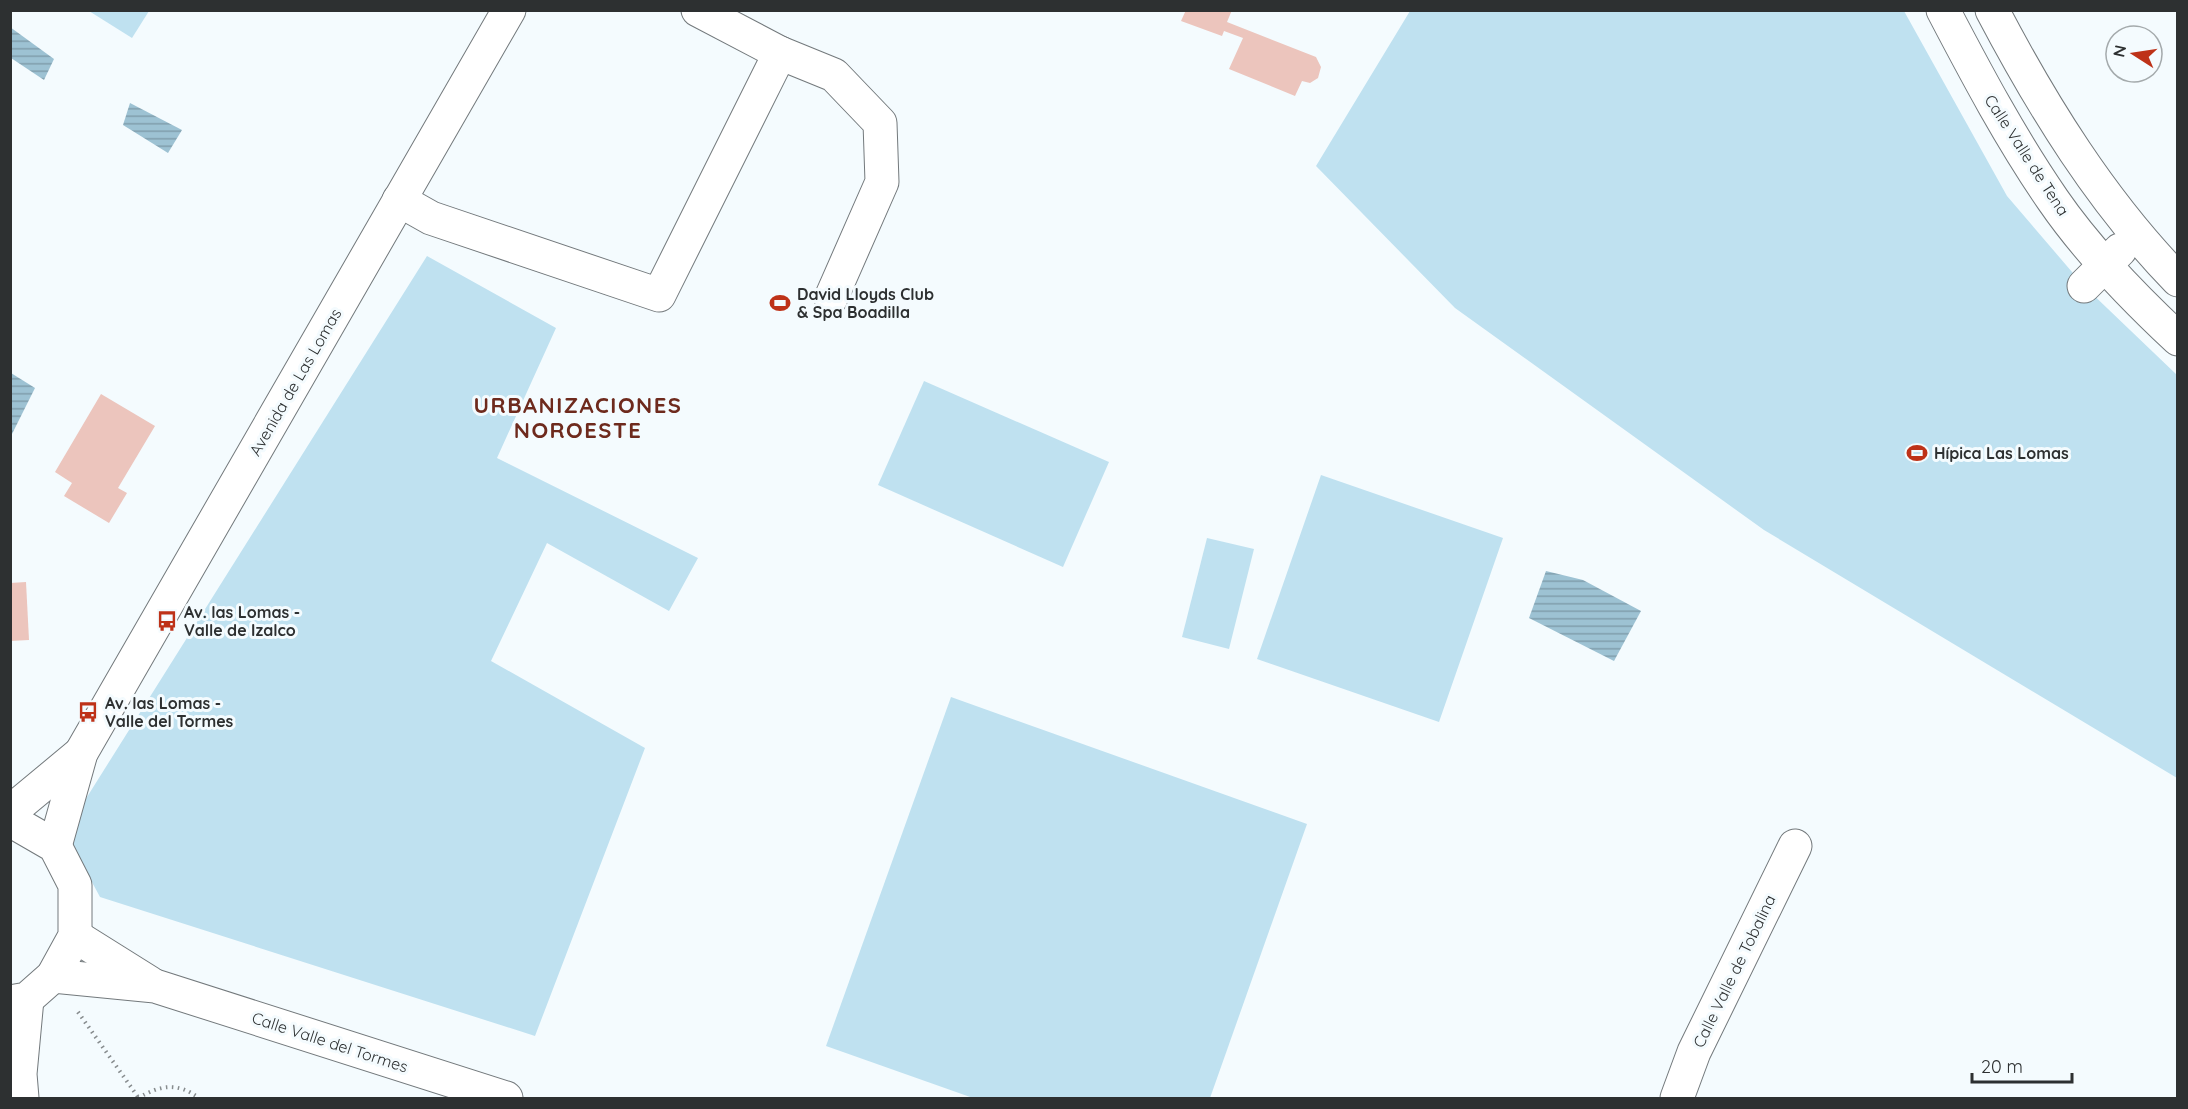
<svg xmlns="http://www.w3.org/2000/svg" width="2188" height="1109" font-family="Quicksand,sans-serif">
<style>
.green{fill:#bfe1f0}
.water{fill:url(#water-rules)}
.building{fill:#ecc5bd}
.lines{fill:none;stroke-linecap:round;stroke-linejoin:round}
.minor-casing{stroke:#73797c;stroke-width:35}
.path{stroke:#878c8e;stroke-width:4;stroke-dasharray:1.5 4.5;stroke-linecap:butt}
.minor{stroke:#fff;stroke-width:33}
.labels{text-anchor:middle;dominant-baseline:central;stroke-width:6;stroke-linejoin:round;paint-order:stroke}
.street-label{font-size:16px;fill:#2d3031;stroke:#f4fbfe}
.poi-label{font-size:16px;font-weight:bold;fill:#2d3031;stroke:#f4fbfe;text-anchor:start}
.district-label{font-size:22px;font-weight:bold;letter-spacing:1.5px;fill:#6e2a1d;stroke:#f4fbfe}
</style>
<defs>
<pattern id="water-rules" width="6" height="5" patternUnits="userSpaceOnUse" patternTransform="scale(1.5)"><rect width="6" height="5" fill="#9dc2d3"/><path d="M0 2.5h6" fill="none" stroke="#809eac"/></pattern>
</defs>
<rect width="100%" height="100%" fill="#f4fbfe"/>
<g class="green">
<polygon points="89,11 149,11 132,38"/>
<polygon points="1410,11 1904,11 2007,196 2084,286 2177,375 2177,778 1764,530 1455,308 1316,166"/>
<polygon points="427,256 556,328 497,458 698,558 669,611 547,543 491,661 645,748 535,1036 100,897 65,832"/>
<polygon points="924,381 1109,462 1063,567 878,485"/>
<polygon points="1321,475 1503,538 1439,722 1257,659"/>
<polygon points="1207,538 1254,549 1229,649 1182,637"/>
<polygon points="951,697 1307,824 1210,1098 973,1098 826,1046"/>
</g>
<g class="water">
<polygon points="10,27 54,59 44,80 11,58"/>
<polygon points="130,103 182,130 168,153 123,125"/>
<polygon points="11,373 35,388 11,436"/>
<polygon points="1546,571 1583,580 1641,611 1614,661 1529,618"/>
</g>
<g class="building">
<polygon points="1186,10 1232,10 1227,22 1316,57 1321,67 1318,78 1310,83 1302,81 1295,96 1229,69 1243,38 1224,31 1222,36 1181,21"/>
<polygon points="101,394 155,426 118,488 127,493 109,523 64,496 72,483 55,472"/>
<polygon points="26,582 29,640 10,641 10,583"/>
</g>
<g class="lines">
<g class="minor-casing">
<g id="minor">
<polyline points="698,10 780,53 834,75 880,123 882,182 831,298"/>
<path d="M1943,10C1977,75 2011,139 2053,200C2088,251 2133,297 2178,339"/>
<path d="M1992,10C2043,107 2101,201 2178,280"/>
<polyline points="399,200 431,218 659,295 780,53"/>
<polyline points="2084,286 2120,250"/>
<polyline points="10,812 81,753"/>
<polyline points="10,820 55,846 75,885 75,936 53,976 27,999 10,1002"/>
<polyline points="55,846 81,753 509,10"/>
<polyline points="75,936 150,983"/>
<polyline points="53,976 155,986 506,1098"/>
<polyline points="22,1098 20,1074 27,999"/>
<polyline points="1677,1098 1694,1052 1795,846"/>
</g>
</g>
<g class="path">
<polyline points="78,1012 138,1097"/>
<path d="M138,1098C161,1085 177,1082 199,1098"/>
</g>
<use href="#minor" class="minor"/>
</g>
<defs>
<g id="stadium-bare" transform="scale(1.62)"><path d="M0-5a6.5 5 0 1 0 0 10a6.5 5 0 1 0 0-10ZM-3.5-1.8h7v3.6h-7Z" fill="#be3218" stroke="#f4fbfe" stroke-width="2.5" paint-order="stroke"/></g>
<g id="bus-bare" transform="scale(1.62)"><path d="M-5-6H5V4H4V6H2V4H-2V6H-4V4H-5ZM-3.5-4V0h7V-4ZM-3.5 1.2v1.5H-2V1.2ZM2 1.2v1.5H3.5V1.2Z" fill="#be3218" stroke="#f4fbfe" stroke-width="2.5" paint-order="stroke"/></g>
</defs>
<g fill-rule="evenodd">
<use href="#stadium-bare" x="780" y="303"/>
<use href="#stadium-bare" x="1917" y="453"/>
<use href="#bus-bare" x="167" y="621"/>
<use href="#bus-bare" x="88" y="712"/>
</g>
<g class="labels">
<g class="street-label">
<text transform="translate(2027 155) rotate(57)">Calle Valle de Tena</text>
<text transform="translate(295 382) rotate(-60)">Avenida de Las Lomas</text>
<text transform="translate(1734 971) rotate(-64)">Calle Valle de Tobalina</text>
<text transform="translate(330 1042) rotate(18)">Calle Valle del Tormes</text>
</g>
<g class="poi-label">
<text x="797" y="294">David Lloyds Club<tspan x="797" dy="18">&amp; Spa Boadilla</tspan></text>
<text x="1934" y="453">Hípica Las Lomas</text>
<text x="184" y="612">Av. las Lomas -<tspan x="184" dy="18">Valle de Izalco</tspan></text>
<text x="105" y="703">Av. las Lomas -<tspan x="105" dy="18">Valle del Tormes</tspan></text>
</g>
<g class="district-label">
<text x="578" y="405">URBANIZACIONES<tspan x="578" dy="25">NOROESTE</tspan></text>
</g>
</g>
<rect width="2188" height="1109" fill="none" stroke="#2d3031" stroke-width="24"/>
<g transform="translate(2134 54) rotate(282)"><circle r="28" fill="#f4fbfe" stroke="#a4aaac" stroke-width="1.5"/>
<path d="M0-4.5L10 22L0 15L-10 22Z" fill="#be3218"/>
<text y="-9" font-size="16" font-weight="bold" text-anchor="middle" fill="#2d3031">N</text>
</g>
<path d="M1972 1073v9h100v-9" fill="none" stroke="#2d3031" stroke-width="3"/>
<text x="1981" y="1073" font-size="18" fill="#2d3031" stroke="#f4fbfe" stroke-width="4.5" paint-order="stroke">20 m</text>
</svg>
